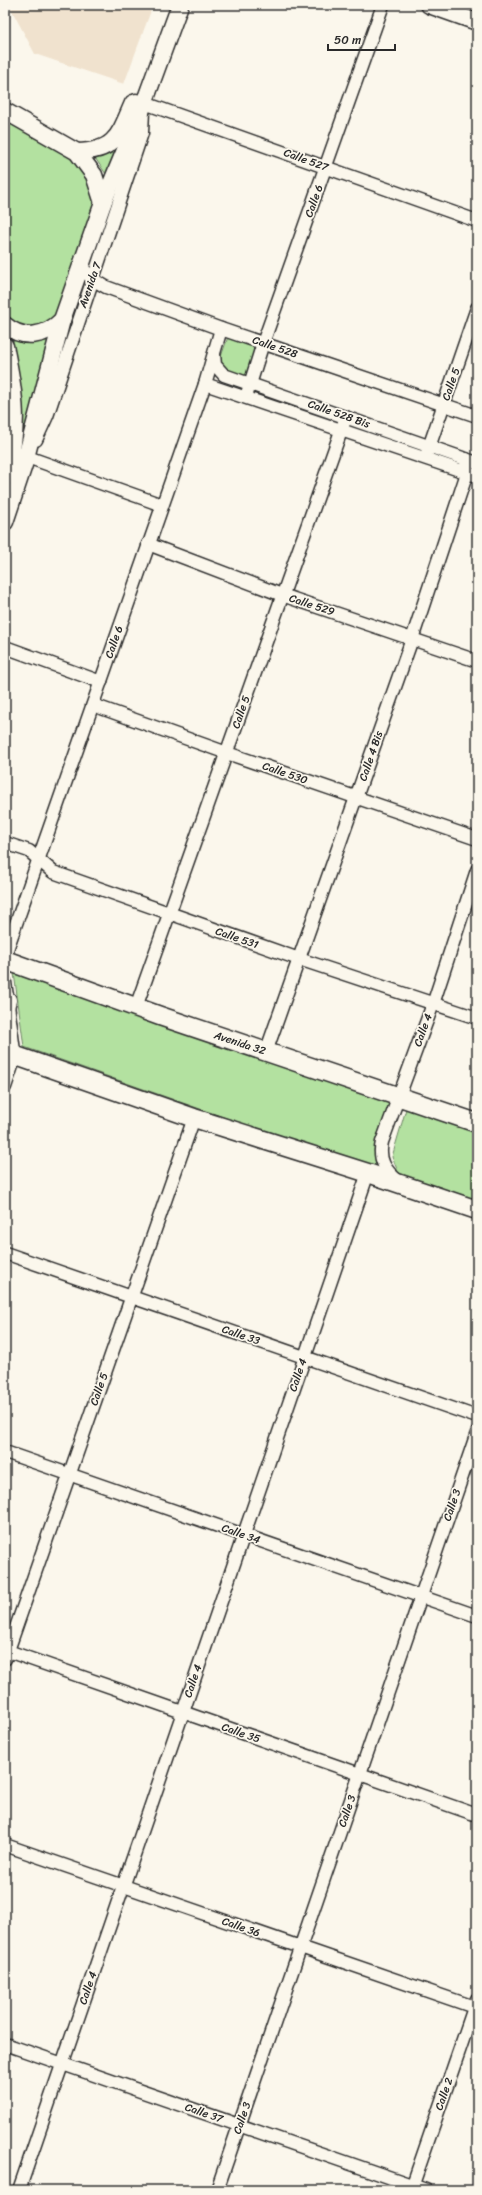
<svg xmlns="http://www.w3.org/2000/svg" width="482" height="2195" font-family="Sriracha,sans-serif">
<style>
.built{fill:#f0e2ce}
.green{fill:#b3e1a0;stroke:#6f8666}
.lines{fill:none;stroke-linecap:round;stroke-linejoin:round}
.minor-casing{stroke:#2b2b2b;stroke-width:15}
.major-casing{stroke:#2b2b2b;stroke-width:19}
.highway-casing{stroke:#2b2b2b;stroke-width:21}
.minor{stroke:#fbf7ec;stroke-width:12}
.major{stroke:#fbf7ec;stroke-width:16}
.highway{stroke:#fbf7ec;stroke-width:18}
.labels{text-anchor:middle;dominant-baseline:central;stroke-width:3.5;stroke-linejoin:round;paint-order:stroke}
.street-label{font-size:11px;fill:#2b2b2b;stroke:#fbf7ec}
</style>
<rect width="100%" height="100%" fill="#fbf7ec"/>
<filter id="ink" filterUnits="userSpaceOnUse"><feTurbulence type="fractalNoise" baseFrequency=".025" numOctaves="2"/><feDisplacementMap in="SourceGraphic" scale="8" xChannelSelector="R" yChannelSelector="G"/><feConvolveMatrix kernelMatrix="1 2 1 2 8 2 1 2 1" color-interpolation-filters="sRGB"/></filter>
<g filter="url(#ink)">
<polygon class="built" points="9,5 153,5 124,84 35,54"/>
<g class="green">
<polygon points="134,115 106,174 93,155"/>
<path d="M5,118L77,159L98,199L57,318C36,331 27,335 7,320L5,312Z"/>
<polygon points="9,333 51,333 21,441 23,405"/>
<polygon points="228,337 260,347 251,377 224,369 219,362"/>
<polygon points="14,973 390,1101 374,1150 379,1172 24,1047"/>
<polygon points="406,1109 477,1132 477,1200 399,1174 392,1157"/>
</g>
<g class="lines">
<g class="minor-casing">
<g id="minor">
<polyline points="136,100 477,221"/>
<polyline points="81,266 92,279 106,287 221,329 477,416"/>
<polyline points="214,354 215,365 224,375 477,463"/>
<polyline points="205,384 477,476"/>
<polyline points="246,397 263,343 383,5"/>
<polyline points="36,440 47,416 142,133 143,111"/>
<polyline points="427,453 477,308"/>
<polyline points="19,454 162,505"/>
<polyline points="148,544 282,595 477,661"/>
<polyline points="5,647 101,682"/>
<polyline points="93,705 227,753 477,839"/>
<polyline points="5,843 29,851 53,872 299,959 477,1018"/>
<polyline points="5,955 205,384 221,329"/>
<polyline points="5,982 14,1051 12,1066 5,1087"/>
<polyline points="136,1007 346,417"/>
<polyline points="266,1052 412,639 467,473 466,459"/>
<path d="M398,1181C385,1170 378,1160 382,1142L433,1004L477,870"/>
<polyline points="5,1253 477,1417"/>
<polyline points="5,1452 477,1616"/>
<polyline points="5,1650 477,1815"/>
<polyline points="5,1659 194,1118"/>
<polyline points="5,1845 477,2008"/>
<polyline points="5,2044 426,2190"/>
<polyline points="19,2190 368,1173"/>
<polyline points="217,2190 477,1433"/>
<polyline points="411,2190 477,1999"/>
</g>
</g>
<g class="major-casing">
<g id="major">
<polyline points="429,5 477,22"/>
<polyline points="5,111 77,152 94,175 103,203"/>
<path d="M77,152C116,151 119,135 133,103"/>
<path d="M5,325C24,341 46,336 62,320"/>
<path d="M5,346C15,394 21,429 5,477"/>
<polyline points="5,522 24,465 62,320 103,203 142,109 180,5"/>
</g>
</g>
<g class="highway-casing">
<g id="highway">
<polyline points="5,960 160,1016 477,1123"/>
<polyline points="5,1007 7,1000"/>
<polyline points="5,1052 194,1118 368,1173 477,1210"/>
</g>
</g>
<use href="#minor" class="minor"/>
<use href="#major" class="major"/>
<use href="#highway" class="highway"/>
</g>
</g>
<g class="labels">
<g class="street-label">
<text transform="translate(306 160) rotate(20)">Calle 527</text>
<text transform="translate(314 201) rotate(-70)">Calle 6</text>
<text transform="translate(90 285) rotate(-71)">Avenida 7</text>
<text transform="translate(275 347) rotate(19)">Calle 528</text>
<text transform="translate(451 384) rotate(-71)">Calle 5</text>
<text transform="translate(339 414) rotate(19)">Calle 528 Bis</text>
<text transform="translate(312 605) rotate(18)">Calle 529</text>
<text transform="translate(114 642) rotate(-71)">Calle 6</text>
<text transform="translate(241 712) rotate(-71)">Calle 5</text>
<text transform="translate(371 756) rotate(-71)">Calle 4 Bis</text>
<text transform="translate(285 773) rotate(19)">Calle 530</text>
<text transform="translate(237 938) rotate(19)">Calle 531</text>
<text transform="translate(423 1030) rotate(-70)">Calle 4</text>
<text transform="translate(240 1043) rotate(18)">Avenida 32</text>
<text transform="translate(241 1335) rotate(19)">Calle 33</text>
<text transform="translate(298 1375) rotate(-71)">Calle 4</text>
<text transform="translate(99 1389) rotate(-71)">Calle 5</text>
<text transform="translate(452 1505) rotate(-71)">Calle 3</text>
<text transform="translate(241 1534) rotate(19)">Calle 34</text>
<text transform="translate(193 1681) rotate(-71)">Calle 4</text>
<text transform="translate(241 1733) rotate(19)">Calle 35</text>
<text transform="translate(347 1811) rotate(-71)">Calle 3</text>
<text transform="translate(241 1927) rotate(19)">Calle 36</text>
<text transform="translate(88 1988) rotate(-71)">Calle 4</text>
<text transform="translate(444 2094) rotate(-71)">Calle 2</text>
<text transform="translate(204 2113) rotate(19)">Calle 37</text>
<text transform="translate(242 2118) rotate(-71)">Calle 3</text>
</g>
</g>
<rect width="482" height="2195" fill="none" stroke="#fbf7ec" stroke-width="20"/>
<rect x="10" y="10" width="462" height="2175" fill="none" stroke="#2b2b2b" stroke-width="1.5" filter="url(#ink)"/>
<path d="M328 44v6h67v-6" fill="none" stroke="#2b2b2b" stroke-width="2"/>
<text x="334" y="44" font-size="12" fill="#2b2b2b" stroke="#fbf7ec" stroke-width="3" paint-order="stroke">50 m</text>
</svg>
